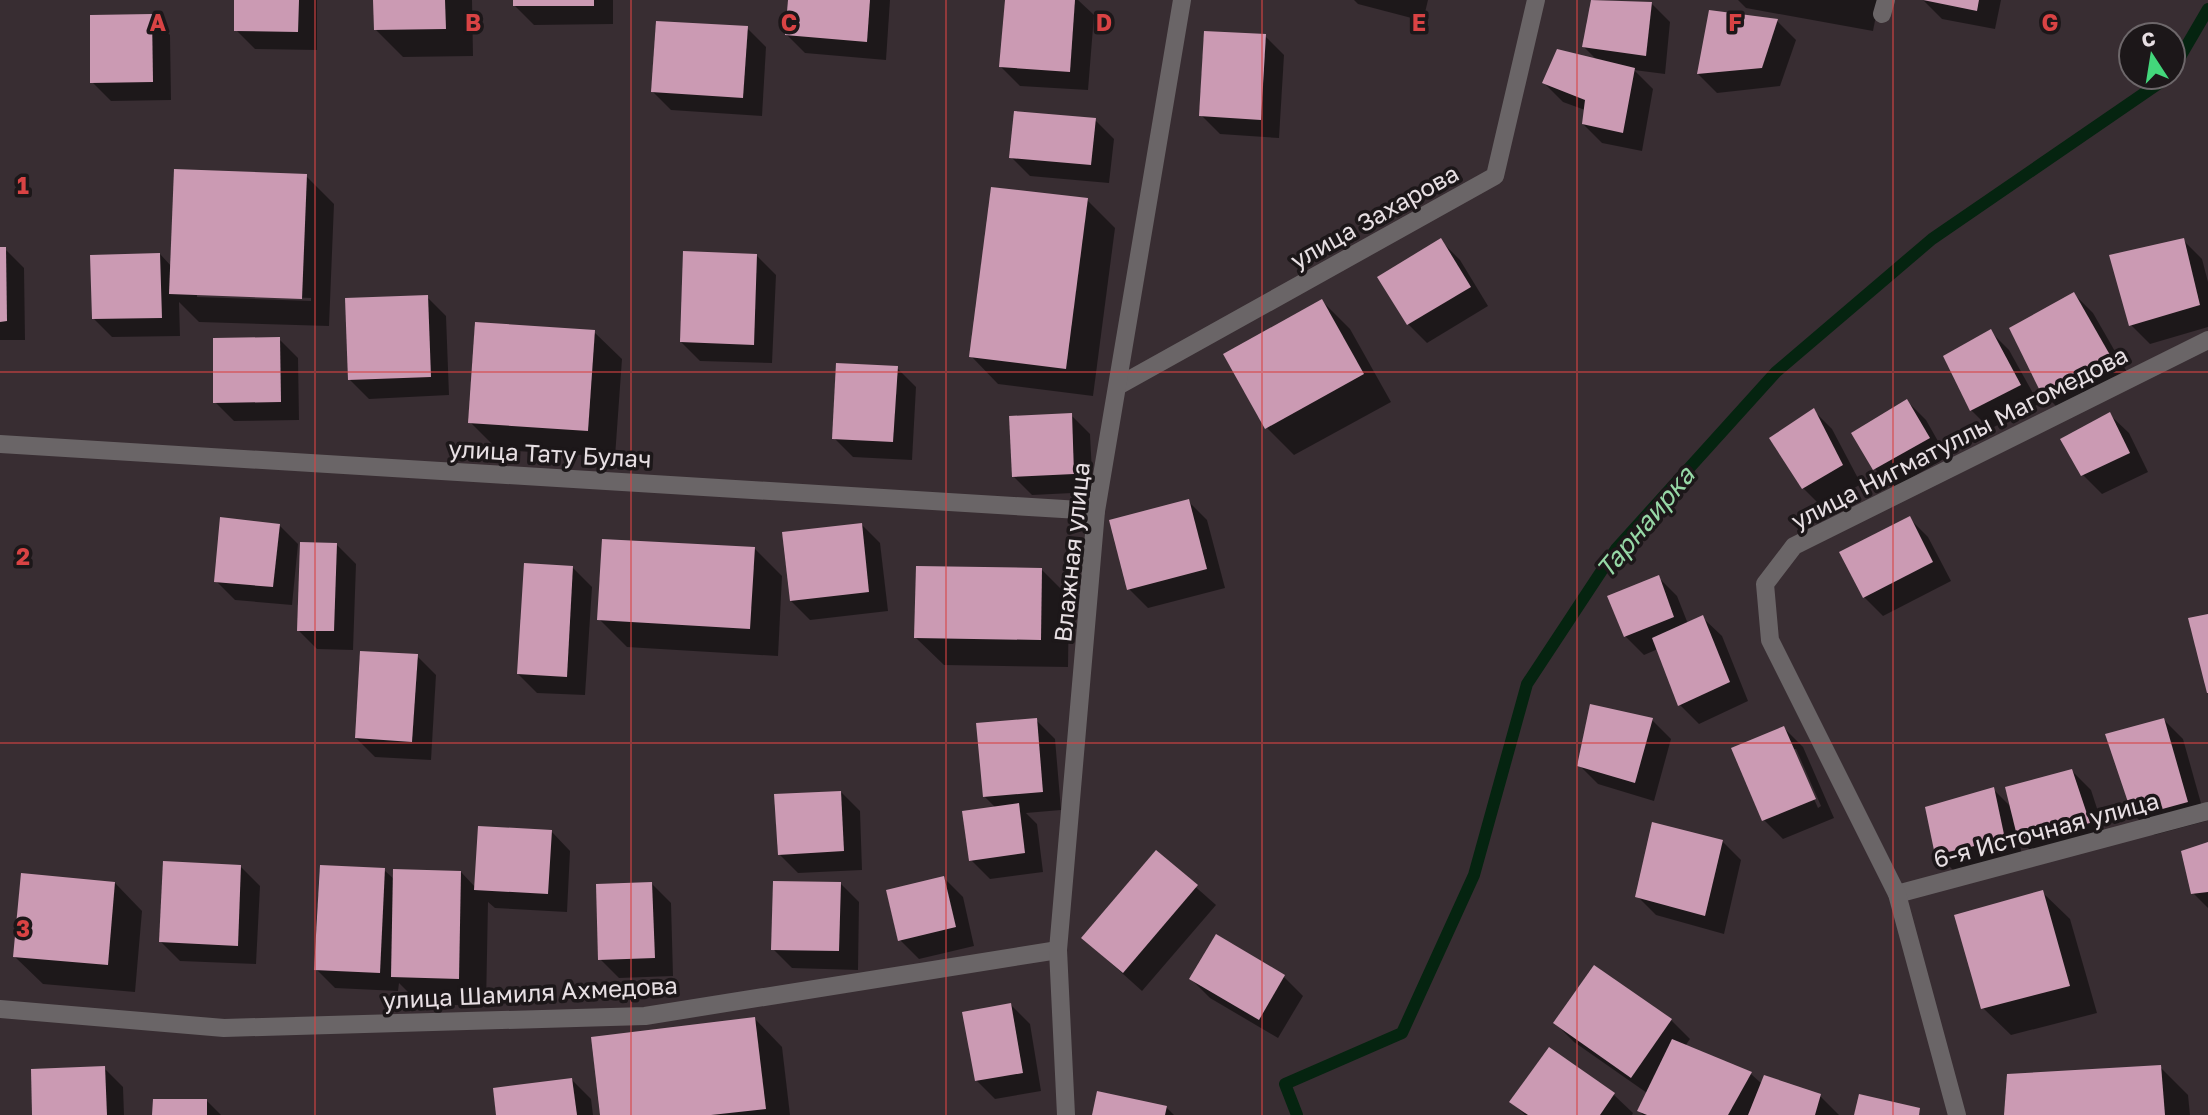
<svg xmlns="http://www.w3.org/2000/svg" width="2208" height="1115" font-family="'Golos Text',sans-serif">
<style>
.shadow{fill:#0007;fill-rule:evenodd}
.lines{fill:none;stroke-linecap:round;stroke-linejoin:round}
.stream{stroke:#052410;stroke-width:12}
.building{fill:#cb9ab3}
.minor{stroke:#6a6567;stroke-width:18}
.grid{fill:none;stroke:#d94344;stroke-width:2;stroke-opacity:0.55}
.labels{text-anchor:middle;dominant-baseline:central;stroke-width:7;stroke-linejoin:round;paint-order:stroke}
.street-label{font-size:24px;fill:#e7dfe3;stroke:#1c1719}
.water-label{font-size:26px;font-style:italic;fill:#96d8a6;stroke:#1c1719}
.grid-label{font-size:23px;text-anchor:middle;font-weight:bold;fill:#d94344;stroke:#1c1719;stroke-width:7;stroke-linejoin:round;paint-order:stroke}
</style>
<rect width="100%" height="100%" fill="#382d32"/>
<g class="shadow">
<polygon points="236,0 317,0 317,50 255,49 236,30"/>
<polygon points="375,0 472,0 473,56 403,57 375,29"/>
<polygon points="515,0 613,0 613,24 534,25 515,6"/>
<polygon points="789,0 890,0 886,60 805,53 786,34"/>
<polygon points="1006,0 1078,0 1094,15 1088,90 1020,86 1001,67"/>
<polygon points="1354,0 1428,0 1423,21 1358,4"/>
<polygon points="1593,0 1651,3 1670,22 1665,74 1634,70 1653,89 1642,151 1602,143 1583,124 1585,110 1563,102 1544,83 1598,61 1584,47"/>
<polygon points="1738,0 1879,0 1873,31 1746,8"/>
<polygon points="1923,0 2001,0 1995,29 1942,19"/>
<polygon points="151,16 170,35 171,100 111,101 92,82"/>
<polygon points="1777,21 1796,40 1780,86 1717,93 1698,74"/>
<polygon points="747,28 766,47 762,116 671,110 652,91"/>
<polygon points="1265,36 1284,55 1279,138 1220,134 1201,115"/>
<polygon points="1095,120 1114,139 1109,183 1030,176 1011,157"/>
<path d="M306,176L334,204L329,326L199,322L179,302L180,336L112,337L93,318L160,254L172,267ZM197,294L311,298V301L197,297Z"/>
<polygon points="1087,200 1115,228 1093,396 998,384 971,356"/>
<polygon points="2183,240 2202,259 2208,282 2208,327 2150,344 2131,325"/>
<polygon points="1441,241 1460,260 1488,306 1427,343 1408,324"/>
<polygon points="0,249 5,249 24,268 25,340 0,340"/>
<polygon points="757,256 776,275 772,363 700,361 681,342"/>
<polygon points="2074,294 2093,313 2132,381 2061,411 2042,392"/>
<polygon points="427,297 446,316 449,395 369,399 350,380"/>
<polygon points="1322,301 1350,329 1391,402 1294,455 1267,428"/>
<polygon points="1990,331 2009,350 2039,404 1990,429 1971,410"/>
<polygon points="594,332 622,359 615,457 498,450 470,422"/>
<polygon points="279,339 298,358 299,420 234,421 215,402"/>
<polygon points="897,368 916,387 912,460 853,457 834,438"/>
<polygon points="1907,401 1926,420 1947,457 1894,488 1875,469"/>
<polygon points="1813,410 1832,429 1861,484 1822,507 1803,488"/>
<polygon points="1071,415 1090,434 1093,492 1032,495 1013,476"/>
<polygon points="2110,415 2129,433 2148,472 2102,494 2083,475"/>
<polygon points="1188,501 1207,520 1225,588 1148,608 1129,589"/>
<polygon points="1909,518 1928,537 1951,581 1883,616 1864,597"/>
<polygon points="861,524 880,543 888,611 810,620 791,601"/>
<polygon points="279,525 298,544 292,605 235,600 216,581"/>
<polygon points="337,545 356,564 353,650 317,649 298,630"/>
<polygon points="754,548 782,576 778,656 627,647 599,619"/>
<polygon points="573,568 592,587 585,695 537,693 518,674"/>
<polygon points="1042,570 1069,597 1068,667 944,665 916,638"/>
<polygon points="1658,577 1677,596 1688,624 1703,618 1722,636 1748,701 1699,724 1680,705 1658,649 1644,655 1625,636"/>
<polygon points="417,656 436,675 431,760 375,757 356,738"/>
<polygon points="1036,720 1055,739 1061,810 1026,813 1037,824 1043,872 990,879 971,860 996,808 984,796"/>
<polygon points="1652,720 1671,739 1654,801 1598,784 1579,765"/>
<polygon points="2164,720 2183,739 2206,821 2154,835 2135,816"/>
<path d="M1784,728L1803,747L1834,818L1783,839L1764,820ZM1792,749H1796L1821,806L1818,808Z"/>
<polygon points="2072,771 2091,790 2108,842 2038,858 2018,838 2023,858 1956,873 1937,854 1993,789 2012,808"/>
<polygon points="841,792 860,811 862,870 798,873 779,854"/>
<polygon points="551,831 570,851 567,912 495,908 488,902 486,1006 420,1004 399,983 398,991 335,988 316,969 384,870 395,880 461,872 476,888"/>
<polygon points="1722,841 1741,860 1724,934 1656,915 1637,896"/>
<polygon points="2208,844 2208,908 2193,893"/>
<polygon points="1156,852 1216,905 1142,991 1083,938"/>
<polygon points="241,867 260,886 256,964 180,961 161,942"/>
<polygon points="944,878 963,897 974,946 919,959 900,940"/>
<polygon points="115,883 142,911 135,992 43,984 15,957"/>
<polygon points="840,883 859,902 858,970 792,968 773,949"/>
<polygon points="652,884 671,903 673,976 619,978 600,959"/>
<polygon points="2042,892 2070,919 2097,1013 2011,1035 1983,1008"/>
<polygon points="1216,936 1284,977 1303,996 1278,1038 1210,998 1191,979"/>
<polygon points="1595,967 1671,1020 1690,1039 1685,1046 1751,1074 1762,1084 1765,1077 1820,1096 1839,1115 1643,1115 1639,1110 1647,1093 1574,1042 1555,1023"/>
<polygon points="1011,1005 1030,1024 1041,1091 995,1099 976,1080"/>
<polygon points="755,1019 782,1047 790,1115 602,1115"/>
<polygon points="1549,1049 1614,1095 1633,1113 1632,1115 1525,1115 1512,1102"/>
<polygon points="2160,1067 2188,1095 2190,1115 2006,1115"/>
<polygon points="104,1068 123,1087 124,1115 34,1115"/>
<polygon points="572,1080 591,1099 593,1115 498,1115"/>
<polygon points="206,1100 221,1115 154,1115"/>
<polygon points="1166,1107 1174,1115 1094,1115"/>
</g>
<g class="lines">
<g class="stream">
<polyline points="2173,69 2208,9"/>
<polyline points="1297,1115 1285,1084 1402,1033 1474,875 1527,684 1616,549 1776,372 1932,239 2168,77"/>
</g>
</g>
<g class="building">
<polygon points="234,0 299,0 298,32 234,31"/>
<polygon points="373,0 445,0 446,29 374,30"/>
<rect x="513" y="0" width="81" height="6"/>
<polygon points="788,0 870,0 867,42 785,35"/>
<polygon points="1005,0 1075,0 1070,72 999,67"/>
<polygon points="1591,0 1652,2 1646,56 1582,47"/>
<polygon points="1923,0 1979,0 1977,11"/>
<polygon points="1709,10 1778,19 1762,68 1697,74"/>
<polygon points="152,14 153,82 90,83 90,15"/>
<polygon points="656,21 748,26 743,98 651,92"/>
<polygon points="1204,31 1266,34 1261,120 1199,116"/>
<polygon points="1557,49 1635,68 1623,133 1582,124 1585,100 1542,83"/>
<polygon points="1014,111 1096,118 1091,165 1009,158"/>
<polygon points="174,169 307,174 302,299 169,294"/>
<polygon points="991,187 1088,198 1066,369 969,357"/>
<polygon points="1441,238 1471,287 1407,325 1377,277"/>
<polygon points="2184,238 2200,305 2129,326 2109,255"/>
<polygon points="0,247 6,247 7,321 0,322"/>
<polygon points="683,251 757,254 754,345 680,342"/>
<polygon points="160,253 162,318 92,319 90,255"/>
<polygon points="2074,292 2114,362 2041,393 2009,328"/>
<polygon points="428,295 431,377 348,380 345,298"/>
<polygon points="1322,299 1364,374 1265,429 1223,354"/>
<polygon points="475,322 595,330 588,431 468,423"/>
<polygon points="1991,329 2021,385 1970,411 1943,356"/>
<polygon points="280,337 281,402 213,403 213,338"/>
<polygon points="836,363 898,366 893,442 832,439"/>
<polygon points="1907,399 1930,438 1873,470 1851,433"/>
<polygon points="1814,408 1843,465 1802,489 1769,438"/>
<polygon points="2110,412 2130,453 2081,476 2060,439"/>
<polygon points="1072,413 1074,474 1012,477 1009,416"/>
<polygon points="1189,499 1207,569 1127,590 1109,520"/>
<polygon points="1910,516 1933,562 1863,598 1839,552"/>
<polygon points="220,517 280,524 273,587 214,582"/>
<polygon points="862,523 869,592 790,601 782,532"/>
<polygon points="602,539 755,547 750,629 597,620"/>
<polygon points="300,542 337,543 334,631 297,631"/>
<polygon points="524,563 573,566 567,677 517,674"/>
<polygon points="916,566 1042,568 1041,640 914,638"/>
<polygon points="1659,575 1674,617 1624,637 1607,596"/>
<polygon points="2208,614 2208,693 2207,693 2188,618"/>
<polygon points="1703,615 1730,682 1678,706 1652,638"/>
<polygon points="360,651 418,654 412,742 355,738"/>
<polygon points="1590,704 1653,718 1635,783 1577,766"/>
<polygon points="1037,718 1043,792 983,797 976,723"/>
<polygon points="2164,718 2188,802 2133,817 2105,734"/>
<polygon points="1784,726 1816,799 1762,821 1731,748"/>
<polygon points="2072,769 2090,823 2018,840 2005,787"/>
<polygon points="1994,787 2005,839 1935,855 1925,807"/>
<polygon points="841,791 844,851 778,855 774,794"/>
<polygon points="1019,803 1025,853 969,861 962,811"/>
<polygon points="1652,822 1723,840 1705,916 1635,897"/>
<polygon points="478,826 552,830 548,894 474,890"/>
<polygon points="2208,842 2208,892 2191,894 2181,851"/>
<polygon points="1156,850 1198,885 1123,973 1081,938"/>
<polygon points="163,861 241,865 238,946 159,942"/>
<polygon points="320,865 385,868 380,973 314,970"/>
<polygon points="393,869 461,871 459,979 391,977"/>
<polygon points="21,873 115,882 108,965 13,957"/>
<polygon points="944,876 956,927 898,941 886,890"/>
<polygon points="773,881 841,882 839,951 771,950"/>
<polygon points="652,882 655,958 598,960 596,884"/>
<polygon points="2043,890 2070,986 1981,1009 1954,915"/>
<polygon points="1216,934 1285,975 1259,1020 1189,979"/>
<polygon points="1594,965 1672,1019 1631,1078 1553,1023"/>
<polygon points="1011,1003 1023,1073 975,1081 962,1012"/>
<polygon points="755,1017 766,1109 711,1115 600,1115 591,1037"/>
<polygon points="1672,1039 1752,1072 1728,1115 1647,1115 1637,1111"/>
<polygon points="1549,1047 1615,1093 1600,1115 1528,1115 1509,1102"/>
<polygon points="2161,1065 2165,1115 2004,1115 2007,1074"/>
<polygon points="105,1066 107,1115 32,1115 31,1069"/>
<polygon points="1764,1075 1821,1094 1815,1115 1748,1115"/>
<polygon points="572,1078 577,1115 496,1115 493,1088"/>
<polygon points="1097,1091 1167,1106 1165,1115 1092,1115"/>
<polygon points="1859,1094 1920,1108 1919,1115 1854,1115"/>
<polygon points="153,1099 207,1099 207,1115 152,1115"/>
</g>
<g class="lines">
<g class="minor">
<polyline points="1882,14 1886,0"/>
<polyline points="1118,386 1495,176 1536,0"/>
<polyline points="0,444 1096,511"/>
<polyline points="1897,894 2208,811"/>
<polyline points="0,1009 224,1028 645,1016 1058,950"/>
<polyline points="1066,1115 1058,950 1096,511 1182,0"/>
<polyline points="1957,1115 1897,894 1770,640 1765,584 1794,546 2208,340"/>
</g>
</g>
<path class="grid" d="M315,0V1115M631,0V1115M946,0V1115M1262,0V1115M1577,0V1115M1893,0V1115M0,372H2208M0,743H2208"/>
<g class="labels">
<g class="street-label">
<text transform="translate(1374 216) rotate(-29)">улица Захарова</text>
<text transform="translate(1959 437) rotate(-27)">улица Нигматуллы Магомедова</text>
<text transform="translate(550 453) rotate(3)">улица Тату Булач</text>
<text transform="translate(1071 552) rotate(-84)">Влажная улица</text>
<text transform="translate(2046 829) rotate(-15)">6-я Источная улица</text>
<text transform="translate(530 992) rotate(-3)">улица Шамиля Ахмедова</text>
</g>
<g class="water-label">
<text transform="translate(1645 522) rotate(-50)">Тарнаирка</text>
</g>
</g>
<g class="grid-label">
<text x="158" y="31">A</text>
<text x="473" y="31">B</text>
<text x="789" y="31">C</text>
<text x="1104" y="31">D</text>
<text x="1419" y="31">E</text>
<text x="1735" y="31">F</text>
<text x="2050" y="31">G</text>
<text x="23" y="194">1</text>
<text x="23" y="565">2</text>
<text x="23" y="937">3</text>
</g>
<g transform="translate(2152 56) rotate(348)"><circle r="33" fill="#1c1719" stroke="#6d676a" stroke-width="2"/>
<path d="M0-5L12 26L0 18L-12 26Z" fill="#43d77b"/>
<text y="-10" font-size="19" font-weight="bold" text-anchor="middle" fill="#e7dfe3">С</text>
</g>
</svg>
